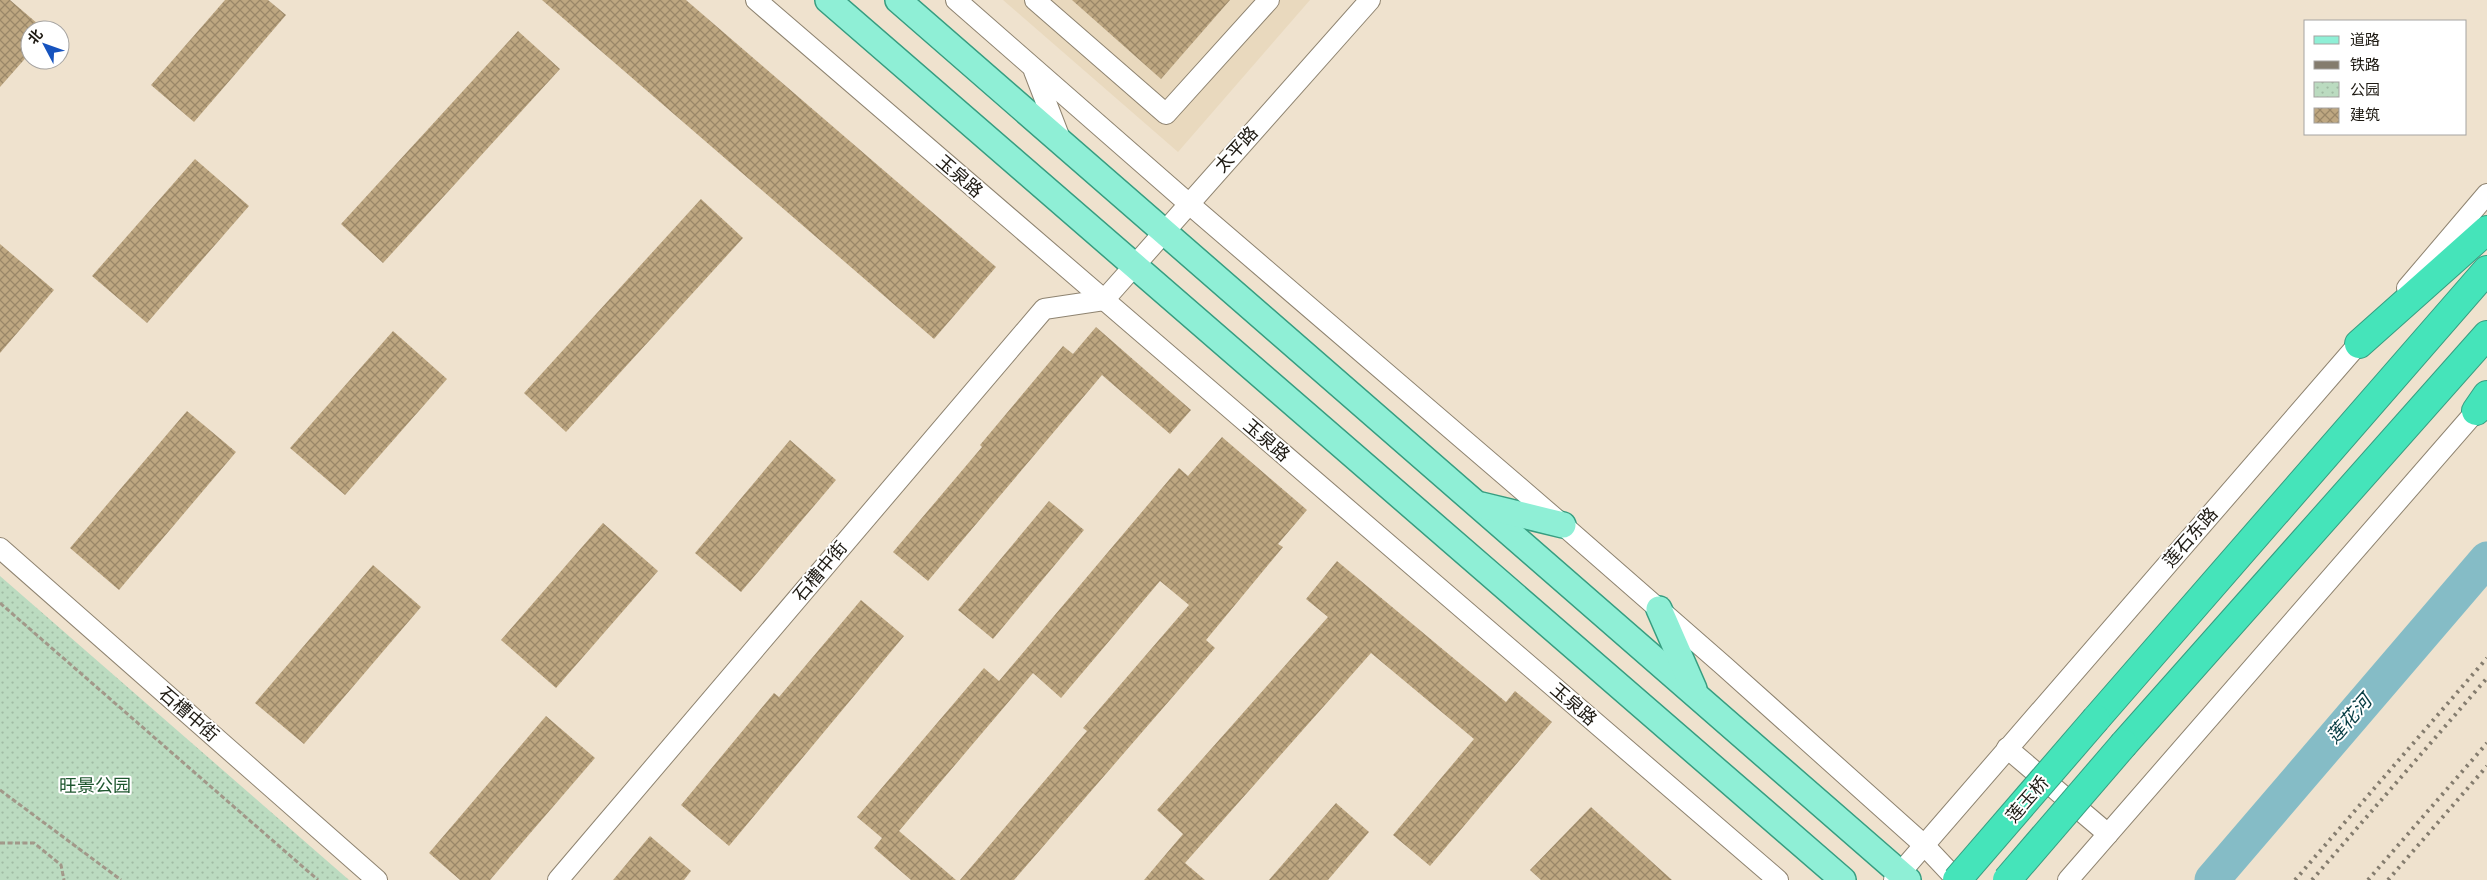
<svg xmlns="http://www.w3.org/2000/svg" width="2487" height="880" font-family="Poppins,'Noto Sans SC',sans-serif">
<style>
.built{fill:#e9d9be}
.park{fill:url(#park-dots)}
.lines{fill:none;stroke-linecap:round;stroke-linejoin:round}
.river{stroke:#85bcc6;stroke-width:35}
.building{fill:url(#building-cross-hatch)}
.minor-casing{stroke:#8e8370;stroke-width:22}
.major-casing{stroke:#379d80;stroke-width:28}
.highway-casing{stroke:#379d80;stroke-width:30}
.path{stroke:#a29889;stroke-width:3;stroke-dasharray:5 2.5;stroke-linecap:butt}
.minor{stroke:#fff;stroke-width:20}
.major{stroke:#8fefd6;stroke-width:25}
.highway{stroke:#45e4ba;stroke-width:28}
.rail{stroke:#847c6e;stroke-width:4;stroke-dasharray:2.5 5;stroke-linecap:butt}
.highway-bridge-casing{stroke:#379d80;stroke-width:30;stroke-linecap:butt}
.highway-bridge{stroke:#45e4ba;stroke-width:28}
.labels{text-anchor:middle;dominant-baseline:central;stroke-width:4;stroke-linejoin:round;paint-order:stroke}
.street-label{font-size:18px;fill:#1e1a13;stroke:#fff}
.park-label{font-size:18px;fill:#1f572f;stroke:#fff}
.water-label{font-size:19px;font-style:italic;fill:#053b42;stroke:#fff}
</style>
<defs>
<pattern id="park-dots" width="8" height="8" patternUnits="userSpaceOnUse" patternTransform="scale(1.25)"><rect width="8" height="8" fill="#bbdbc0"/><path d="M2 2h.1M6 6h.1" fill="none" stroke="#a0bba4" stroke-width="1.8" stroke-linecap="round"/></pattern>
<pattern id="building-cross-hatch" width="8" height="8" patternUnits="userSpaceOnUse" patternTransform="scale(1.25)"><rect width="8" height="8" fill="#bea781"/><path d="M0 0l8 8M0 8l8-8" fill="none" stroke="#9a8768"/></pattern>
</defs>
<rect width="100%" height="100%" fill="#efe2ce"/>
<polygon class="built" points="1003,0 1310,0 1178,152"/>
<polygon class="park" points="0,576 349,880 0,880"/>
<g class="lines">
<polyline class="river" points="2212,880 2487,559"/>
</g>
<g class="building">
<polygon points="0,0 10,0 45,30 30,30 30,53 0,87"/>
<polygon points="225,0 268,0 286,15 194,122 151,85"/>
<polygon points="542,0 686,0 996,267 934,339"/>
<polygon points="1072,0 1230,0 1161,79"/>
<polygon points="518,31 560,69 383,263 341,224"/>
<polygon points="195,159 249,206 147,323 92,276"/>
<polygon points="701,199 743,238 566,432 524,393"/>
<polygon points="0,244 54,290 0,353"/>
<polygon points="1096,327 1191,410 1170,434 1102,375 928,581 893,552 982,447 980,445 1063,346 1073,354"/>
<polygon points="393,331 447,379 345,495 290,448"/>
<polygon points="187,411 236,452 119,590 70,548"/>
<polygon points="1222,437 1307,510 1278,544 1283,547 1206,640 1215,648 1014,880 960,880 1087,731 1083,728 1189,605 1160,581 1061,698 1033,673 899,831 956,880 911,880 874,848 882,838 857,817 984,668 999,681 1179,468 1188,476"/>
<polygon points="790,440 836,480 741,592 695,553"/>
<polygon points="1049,501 1084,530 993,639 958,610"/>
<polygon points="603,523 658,571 556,688 501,640"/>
<polygon points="1337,561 1506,702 1515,691 1552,722 1430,866 1393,835 1474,739 1371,653 1185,863 1205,880 1144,880 1183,834 1157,810 1328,617 1306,599"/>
<polygon points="373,565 421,607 304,744 255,703"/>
<polygon points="861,600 904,636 729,846 681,805 774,693 779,697"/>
<polygon points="546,716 595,758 490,880 460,880 429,853"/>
<polygon points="1336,803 1369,832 1328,880 1269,880"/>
<polygon points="1591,807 1672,880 1541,880 1530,870"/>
<polygon points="650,836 691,871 684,880 613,880"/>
</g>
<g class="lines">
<g class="minor-casing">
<g id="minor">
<polyline points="756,0 1778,880"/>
<polyline points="956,0 1188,203 1549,513 1724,666 1924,845 1957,880"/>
<polyline points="1035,0 1166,114 1269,0"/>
<polyline points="1034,71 1061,141"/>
<polyline points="2407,288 2487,194"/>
<polyline points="0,548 377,880"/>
<polyline points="2007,748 2108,834"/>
<polyline points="558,880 1044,309 1104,300 1370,0"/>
<polyline points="1894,880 2367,334"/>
<polyline points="2068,880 2484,402"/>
</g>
</g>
<g class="major-casing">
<g id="major">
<polyline points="828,0 1843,880"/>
<polyline points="898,0 1908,880"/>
<polyline points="1481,505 1563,525"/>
<polyline points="1659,609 1694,689"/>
</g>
</g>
<g class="highway-casing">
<g id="highway">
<polyline points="2359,344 2487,230"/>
<polyline points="2476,411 2487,395"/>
<polyline points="2096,719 2487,270"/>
<polyline points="2124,744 2487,335"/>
</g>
</g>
<g class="path">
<polyline points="0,603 318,880"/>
<polyline points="0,790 121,880"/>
<polyline points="0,843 34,843 61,865 64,880"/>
</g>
<use href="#minor" class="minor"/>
<use href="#major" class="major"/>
<use href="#highway" class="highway"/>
<g class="rail">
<polyline points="2295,880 2487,658"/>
<polyline points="2312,880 2487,678"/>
<polyline points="2368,880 2487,743"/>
<polyline points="2388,880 2487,766"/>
</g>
<g class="highway-bridge-casing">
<g id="highway-bridge">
<polyline points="1957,880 2096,719"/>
<polyline points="2007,880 2124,744"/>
</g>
</g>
<use href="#highway-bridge" class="highway-bridge"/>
</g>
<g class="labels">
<g class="street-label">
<text transform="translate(1236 149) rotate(-48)">太平路</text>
<text transform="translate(960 176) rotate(41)">玉泉路</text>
<text transform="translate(1267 440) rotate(41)">玉泉路</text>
<text transform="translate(2190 537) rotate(-49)">莲石东路</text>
<text transform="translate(820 571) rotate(-50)">石槽中街</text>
<text transform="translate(1574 704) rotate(41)">玉泉路</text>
<text transform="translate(189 714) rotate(41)">石槽中街</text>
<text transform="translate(2027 799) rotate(-49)">莲玉桥</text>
</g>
<g class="park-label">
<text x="95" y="785">旺景公园</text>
</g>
<g class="water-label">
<text transform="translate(2349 719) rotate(-49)">莲花河</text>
</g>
</g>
<rect x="2304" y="20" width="162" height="115" fill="#ffffff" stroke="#a5a3a1"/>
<rect x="2314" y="36" width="25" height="8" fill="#8fefd6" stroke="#a5a3a1"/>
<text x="2350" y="45" font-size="15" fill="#1e1a13">道路</text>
<rect x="2314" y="61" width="25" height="8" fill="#847c6e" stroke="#a5a3a1"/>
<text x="2350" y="70" font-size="15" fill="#1e1a13">铁路</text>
<rect x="2314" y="82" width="25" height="15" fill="url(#park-dots)" stroke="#a5a3a1"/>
<text x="2350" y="95" font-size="15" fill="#1e1a13">公园</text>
<rect x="2314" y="108" width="25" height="15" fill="url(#building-cross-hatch)" stroke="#a5a3a1"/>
<text x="2350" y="120" font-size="15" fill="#1e1a13">建筑</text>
<g transform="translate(45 45) rotate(311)"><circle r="24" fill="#ffffff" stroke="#a5a3a1"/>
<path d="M0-4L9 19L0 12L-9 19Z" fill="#1653be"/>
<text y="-8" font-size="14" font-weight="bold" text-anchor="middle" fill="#1e1a13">北</text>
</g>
</svg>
